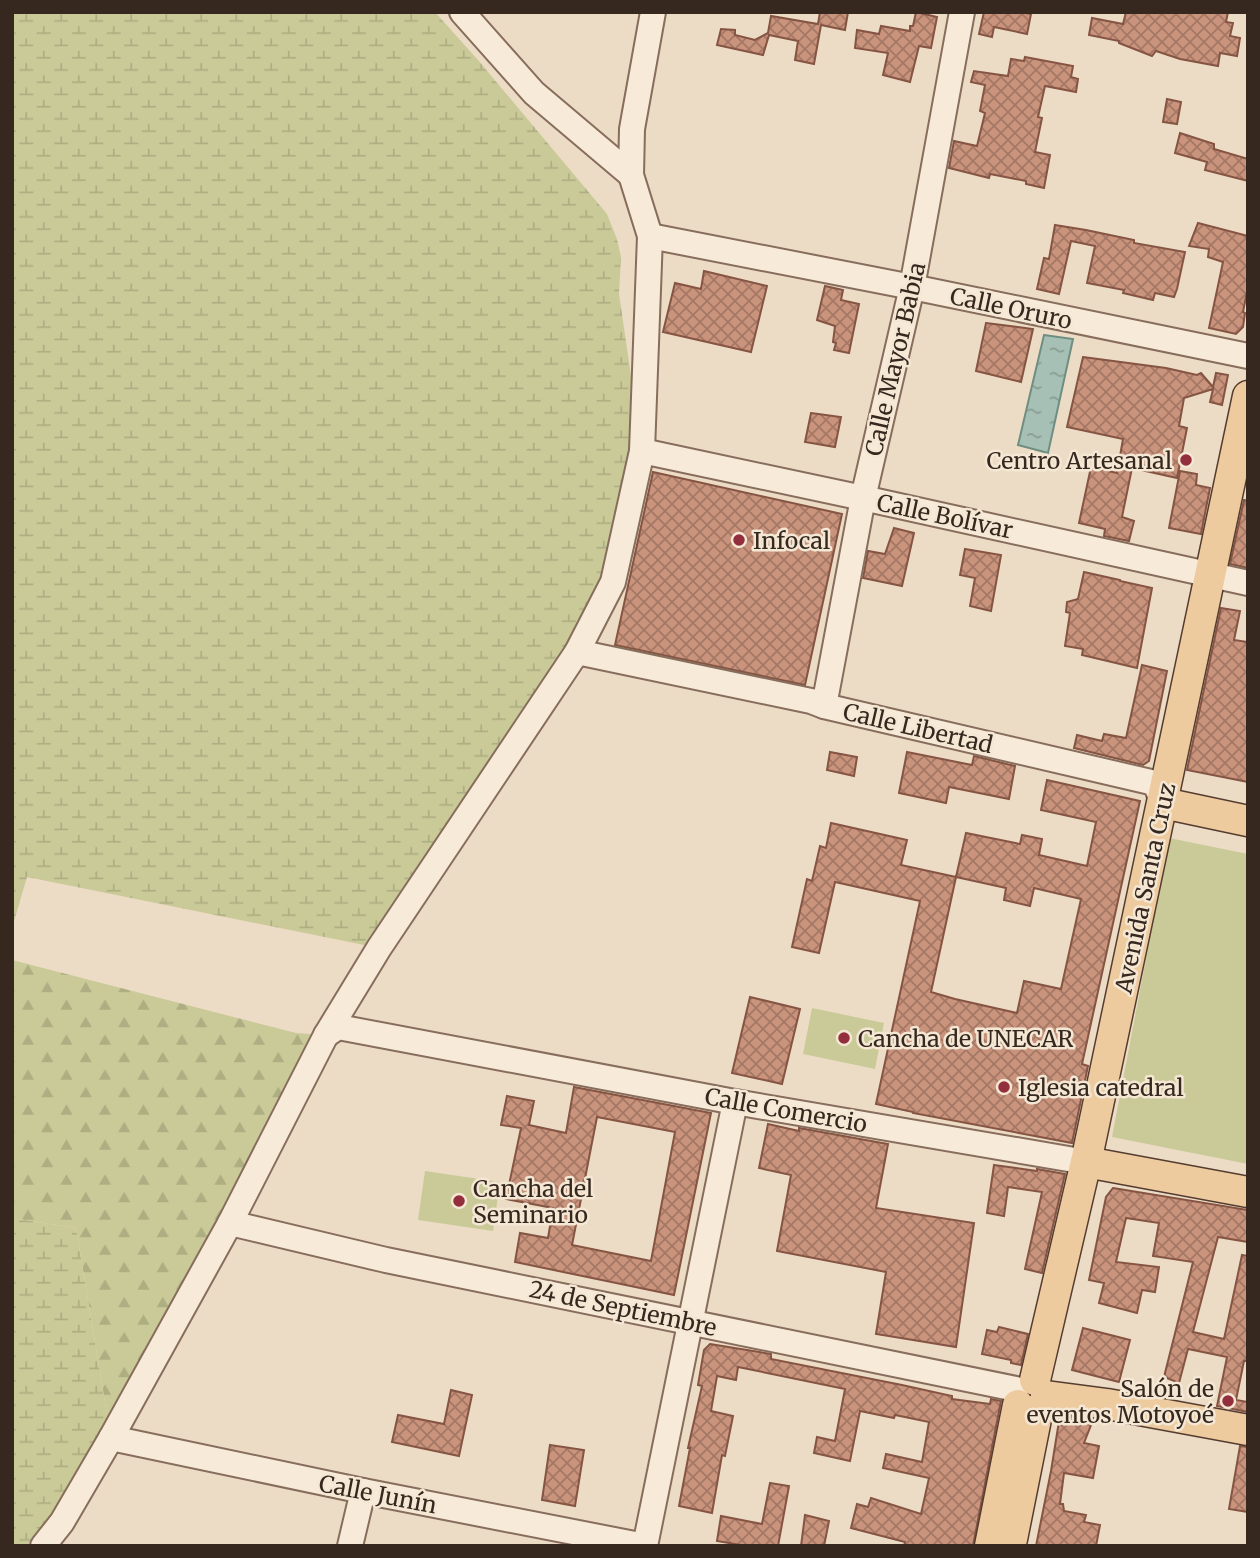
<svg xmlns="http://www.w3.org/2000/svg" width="1260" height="1558" font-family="Merriweather,serif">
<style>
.forest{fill:url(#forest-firs)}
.wetland{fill:url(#wetland-marsh)}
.park{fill:#caca99}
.water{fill:url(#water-ripples);stroke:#6e8e82;stroke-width:2}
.building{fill:url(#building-cross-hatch);stroke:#855443;stroke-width:2;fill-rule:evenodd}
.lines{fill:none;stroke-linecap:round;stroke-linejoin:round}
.minor-casing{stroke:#876d5c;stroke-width:28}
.major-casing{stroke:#553c30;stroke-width:33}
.minor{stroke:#f8ead8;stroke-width:24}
.major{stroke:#eecb9f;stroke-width:30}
.poi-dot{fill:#932e3c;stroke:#f4e7d4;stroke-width:2.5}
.labels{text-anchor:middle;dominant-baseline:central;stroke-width:5;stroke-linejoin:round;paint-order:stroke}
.street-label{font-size:23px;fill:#37281f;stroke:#f4e7d4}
.poi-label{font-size:23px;fill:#37281f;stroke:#f4e7d4;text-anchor:start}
</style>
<defs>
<pattern id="forest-firs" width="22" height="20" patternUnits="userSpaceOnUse" patternTransform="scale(1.75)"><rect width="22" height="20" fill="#caca99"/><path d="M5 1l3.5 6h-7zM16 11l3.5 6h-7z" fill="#aeae83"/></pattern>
<pattern id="wetland-marsh" width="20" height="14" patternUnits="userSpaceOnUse" patternTransform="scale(1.75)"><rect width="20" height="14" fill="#caca99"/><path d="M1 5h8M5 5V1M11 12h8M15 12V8" fill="none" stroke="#aeae83"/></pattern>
<pattern id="water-ripples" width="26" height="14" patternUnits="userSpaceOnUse" patternTransform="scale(1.75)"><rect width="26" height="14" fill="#a7c0b5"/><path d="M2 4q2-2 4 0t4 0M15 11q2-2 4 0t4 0" fill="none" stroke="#899c93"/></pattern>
<pattern id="building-cross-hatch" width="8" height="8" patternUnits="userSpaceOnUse" patternTransform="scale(1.75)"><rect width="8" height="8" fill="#c9937c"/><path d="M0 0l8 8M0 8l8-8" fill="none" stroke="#a47865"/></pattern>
</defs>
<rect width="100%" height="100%" fill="#eddcc5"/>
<polygon class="forest" points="12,960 296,1033 326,1035 111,1438 76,1228 12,1218"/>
<g class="wetland">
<polygon points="12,12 435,12 478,60 607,214 617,239 621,257 619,294 642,451 613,582 379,948 27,877 12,928"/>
<polygon points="12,1218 76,1228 111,1438 43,1546 12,1546"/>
</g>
<g class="park">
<polygon points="1169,838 1248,854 1248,1164 1112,1137"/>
<polygon points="812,1008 884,1023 875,1069 803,1054"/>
<polygon points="425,1171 500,1182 493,1231 418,1220"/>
</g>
<polygon class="water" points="1044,335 1073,339 1048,453 1018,445"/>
<g class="building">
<polygon points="820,12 848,12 845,30 821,25 814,64 795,60 798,41 769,35 763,55 717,45 721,29 735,30 735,35 755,40 768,33 771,16 818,24"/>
<polygon points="916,12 937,17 931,48 919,46 910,82 883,75 888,53 855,48 857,30 879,34 881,26 910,31 910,26 913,26"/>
<polygon points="984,12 1021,12 1031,14 1027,34 994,27 992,37 979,34"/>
<polygon points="1126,12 1228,12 1226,22 1233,23 1230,36 1240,38 1237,56 1220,53 1218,66 1180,59 1156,51 1152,56 1119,43 1119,41 1089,35 1092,18 1123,24"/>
<polygon points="1025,57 1073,66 1071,77 1078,79 1076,92 1045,86 1038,117 1042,118 1035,152 1050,155 1044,188 1026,184 1026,181 990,174 989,178 949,168 954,141 977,146 985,113 980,111 985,85 971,82 974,71 1008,76 1011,59 1024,61"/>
<polygon points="1167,99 1181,102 1177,124 1163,122"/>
<polygon points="1180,133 1214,144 1214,149 1248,159 1248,181 1205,170 1207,162 1175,153"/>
<polygon points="1198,223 1248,236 1248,287 1243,312 1245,313 1243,327 1236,334 1209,328 1223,262 1208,257 1209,249 1189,246"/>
<polygon points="1055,225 1086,230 1134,240 1134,243 1185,252 1177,289 1174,297 1155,293 1153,300 1123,293 1124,290 1087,283 1095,246 1071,241 1059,294 1037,289 1044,258 1049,259"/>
<polygon points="704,271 767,286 751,352 663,332 675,283 701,289"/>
<polygon points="825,286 843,290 841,300 859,304 849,353 834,350 836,343 833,342 835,326 817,320"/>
<polygon points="986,323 1033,329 1021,382 976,371"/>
<polygon points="1083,357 1166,368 1197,375 1201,373 1213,387 1216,373 1228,375 1222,405 1210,402 1213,389 1184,398 1179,426 1187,428 1177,478 1132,468 1122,517 1134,521 1129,541 1104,536 1105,529 1079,523 1091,467 1117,473 1123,439 1067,427"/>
<polygon points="811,413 841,417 835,447 805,442"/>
<polygon points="1180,471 1197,474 1196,485 1210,488 1201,534 1169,528"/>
<polygon points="653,472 842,514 805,685 615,645"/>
<polygon points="1244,500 1248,501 1248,568 1230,564"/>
<polygon points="894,528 914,533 902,586 863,578 868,551 885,554"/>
<polygon points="965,549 1001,555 991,611 970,606 975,578 960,575"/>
<polygon points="1084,572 1120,580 1120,581 1152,588 1137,668 1082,655 1083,649 1065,646 1070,613 1066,612 1067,602 1078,599"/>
<polygon points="1221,608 1240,611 1234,640 1248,642 1248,782 1187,770"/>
<polygon points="1142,665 1167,671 1149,761 1143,765 1074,748 1077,735 1102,741 1104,734 1126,738"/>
<polygon points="830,752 857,757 854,776 827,770"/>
<polygon points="907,752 972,765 974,756 1015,766 1009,799 949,787 946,803 899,793"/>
<path d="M1047,780L1140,801L1082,1064L1088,1066L1072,1143L913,1113V1112L876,1104L920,901L835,882L819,953L792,947L807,879L812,881L820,846L826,848L831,823L907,840L901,865L956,877L966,833L1020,844L1022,835L1042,839L1039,855L1087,866L1096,822L1041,810ZM956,877L1006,888L1004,900L1030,906L1034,888L1081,899L1061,989L1024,981L1017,1013L955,999L931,992Z"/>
<polygon points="750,997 800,1009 782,1084 732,1073"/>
<path d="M574,1087L711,1113L674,1295L515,1262L520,1233L548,1238L553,1208L506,1199L521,1128L501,1125L507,1096L534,1101L529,1125L566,1133ZM597,1117L675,1132L651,1261L572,1245Z"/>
<polygon points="768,1124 799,1131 799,1128 888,1144 876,1208 974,1223 956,1347 876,1334 886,1272 777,1251 791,1175 759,1168"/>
<polygon points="994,1165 1037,1171 1037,1169 1065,1174 1042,1273 1025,1269 1042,1192 1008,1187 1004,1216 987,1213"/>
<polygon points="1113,1188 1248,1210 1248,1242 1218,1237 1193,1332 1224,1339 1242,1255 1248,1256 1248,1361 1244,1361 1236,1400 1248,1402 1248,1412 1217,1406 1227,1357 1188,1349 1179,1383 1164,1377 1193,1262 1153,1256 1159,1223 1126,1218 1116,1262 1159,1267 1155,1292 1142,1290 1137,1313 1099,1303 1104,1283 1089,1280 1106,1197"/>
<polygon points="999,1327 1028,1334 1021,1365 1011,1363 1011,1360 982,1354 987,1330 997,1332"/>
<polygon points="1083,1328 1130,1340 1119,1382 1072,1370"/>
<polygon points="710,1344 771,1354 771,1359 902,1385 952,1396 952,1399 990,1404 991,1399 1001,1401 973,1546 904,1546 905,1542 851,1528 857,1504 868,1507 871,1498 921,1514 929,1478 883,1468 886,1454 922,1462 929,1422 895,1415 894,1418 860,1411 850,1461 814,1453 817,1437 835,1441 845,1389 738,1367 736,1380 717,1376 711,1411 733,1416 725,1456 722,1455 712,1513 679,1506 690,1448 688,1448 702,1386 698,1385 704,1350"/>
<polygon points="451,1390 472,1395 459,1456 392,1442 398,1415 444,1424"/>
<polygon points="1060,1415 1093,1420 1084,1443 1099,1446 1093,1478 1064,1473 1060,1504 1063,1504 1064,1511 1086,1515 1084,1522 1100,1525 1096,1546 1036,1546 1051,1471"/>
<polygon points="550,1445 584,1450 575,1506 542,1500"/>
<polygon points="1240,1446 1248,1447 1248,1512 1229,1509"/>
<polygon points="770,1483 789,1486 778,1546 746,1546 717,1541 721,1516 762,1524"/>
<polygon points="805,1515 829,1521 824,1546 801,1546"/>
</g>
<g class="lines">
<g class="minor-casing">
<g id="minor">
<polyline points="462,12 534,93 631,175"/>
<polyline points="650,236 912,287 1248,356"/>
<polyline points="642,451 863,498 1248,583"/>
<polyline points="577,652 811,701 824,706 1155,783 1163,803"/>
<polyline points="824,706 863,498 912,287 962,12"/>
<polyline points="326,1035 338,1027 735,1102 1086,1162"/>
<polyline points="230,1223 386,1260 1016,1389"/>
<polyline points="111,1438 363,1491 645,1546"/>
<polyline points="43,1546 62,1522 111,1438 230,1223 326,1035 379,948 577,652 613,582 642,451 650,236 631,175 632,129 653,12"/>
<polyline points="350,1546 363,1491"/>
<polyline points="645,1546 735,1102"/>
</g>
</g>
<g class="major-casing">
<g id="major">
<polyline points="1163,803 1248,821"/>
<polyline points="1086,1162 1248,1192"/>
<polyline points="1035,1380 1086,1162 1248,396"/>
<polyline points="1046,1396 1107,1404 1248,1430"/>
<polyline points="1012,1539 1038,1409"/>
<polyline points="990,1546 1018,1405"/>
</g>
</g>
<use href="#minor" class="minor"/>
<use href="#major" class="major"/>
</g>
<g class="poi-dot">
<circle cx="1186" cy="460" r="7"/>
<circle cx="739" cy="540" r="7"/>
<circle cx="844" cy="1038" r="7"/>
<circle cx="1004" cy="1087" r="7"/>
<circle cx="459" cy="1201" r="7"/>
<circle cx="1228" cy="1401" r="7"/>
</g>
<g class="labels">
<g class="street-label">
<text transform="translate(1011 308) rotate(12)">Calle Oruro</text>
<text transform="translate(895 359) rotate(-77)">Calle Mayor Babia</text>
<text transform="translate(945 516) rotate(12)">Calle Bolívar</text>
<text transform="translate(918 728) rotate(13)">Calle Libertad</text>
<text transform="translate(1145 888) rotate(-78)">Avenida Santa Cruz</text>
<text transform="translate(786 1110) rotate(10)">Calle Comercio</text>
<text transform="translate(623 1308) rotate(12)">24 de Septiembre</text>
<text transform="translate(378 1494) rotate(11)">Calle Junín</text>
</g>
<g class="poi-label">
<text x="1172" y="460" text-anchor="end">Centro Artesanal</text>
<text x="753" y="540">Infocal</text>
<text x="858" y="1038">Cancha de UNECAR</text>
<text x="1018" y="1087">Iglesia catedral</text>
<text x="473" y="1188">Cancha del<tspan x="473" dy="26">Seminario</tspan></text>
<text x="1214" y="1388" text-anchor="end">Salón de<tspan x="1214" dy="26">eventos Motoyoé</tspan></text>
</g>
</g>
<rect width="1260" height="1558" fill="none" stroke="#37281f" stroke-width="28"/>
</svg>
